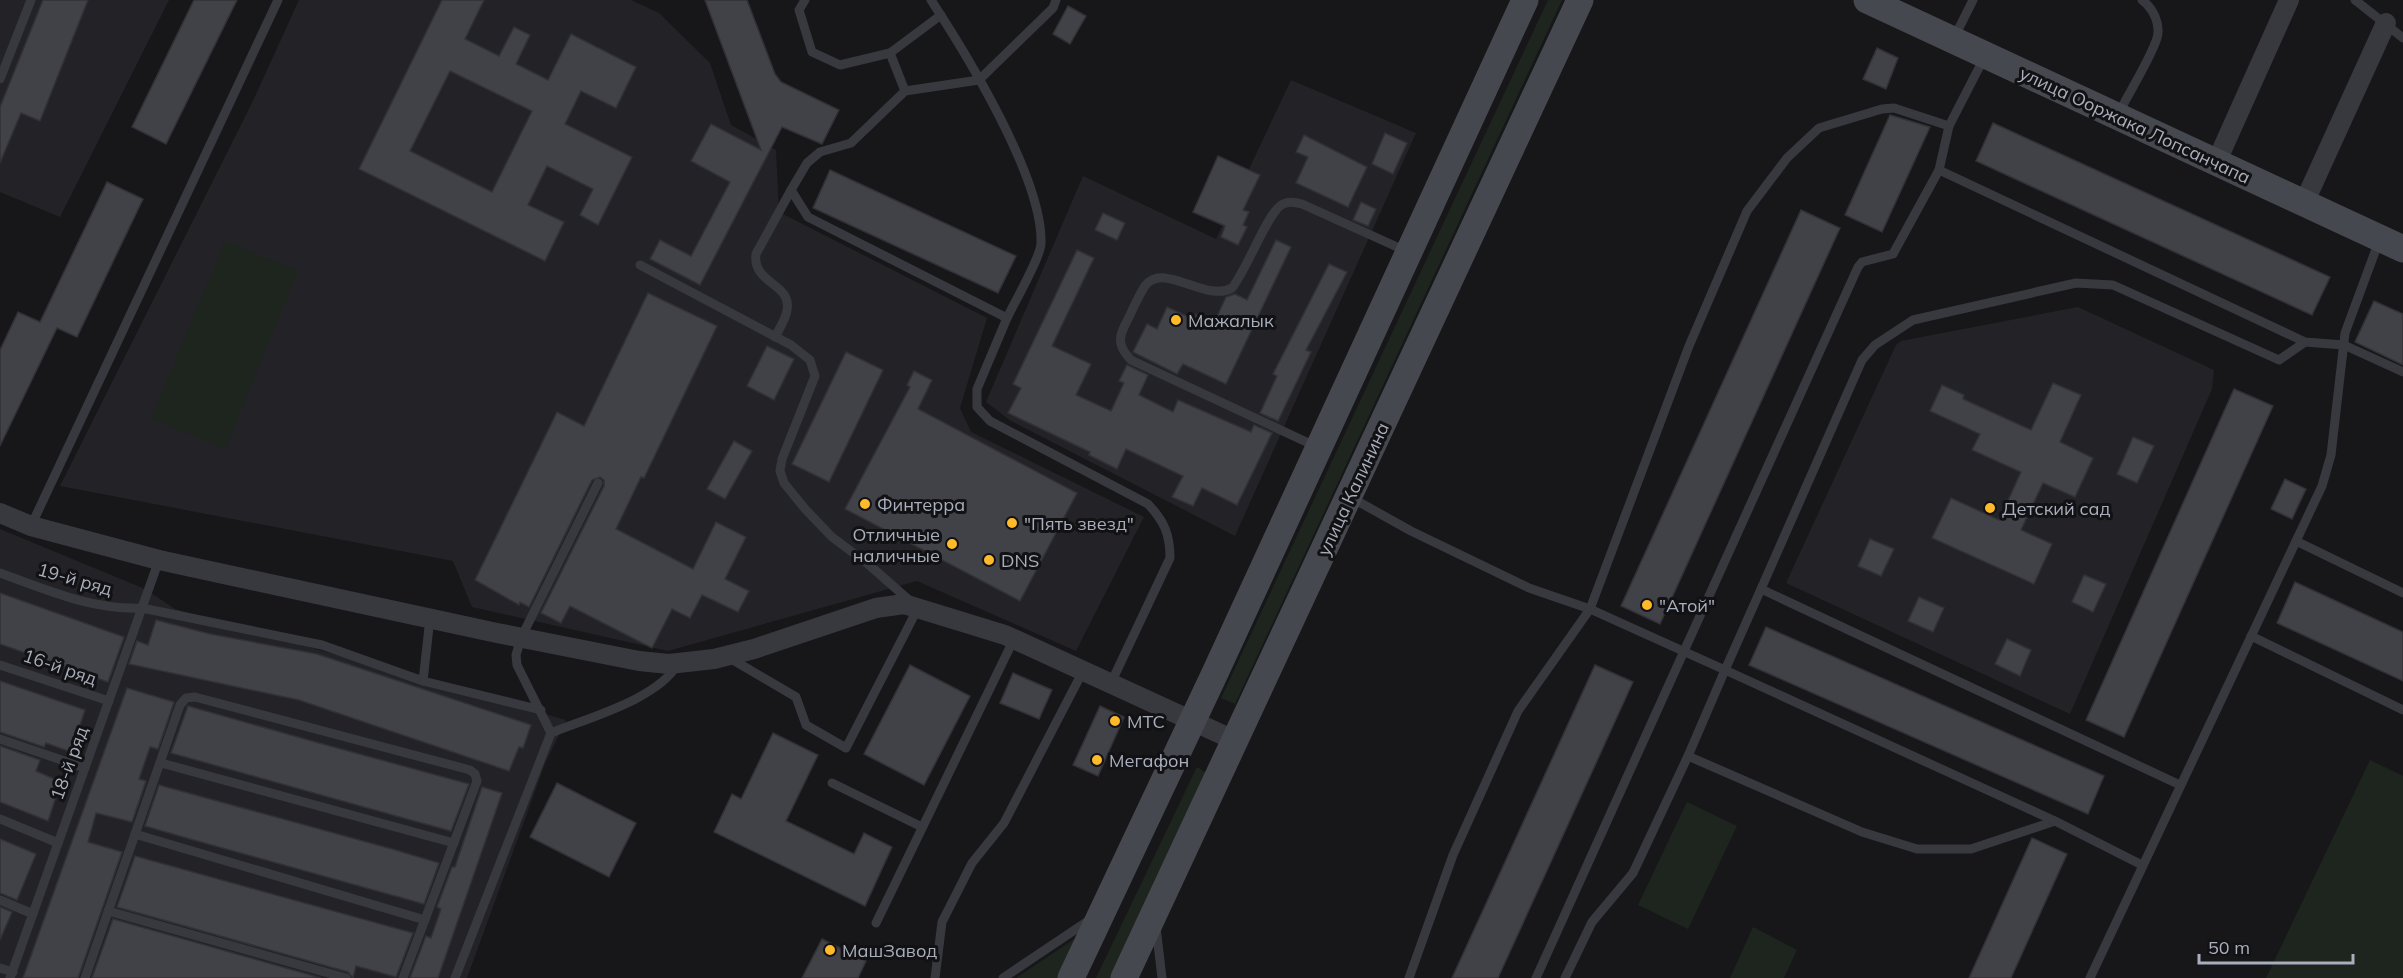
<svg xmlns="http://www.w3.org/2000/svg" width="2403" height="978" font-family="Mulish,sans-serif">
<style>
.built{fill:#232327}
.green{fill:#1d251e}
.building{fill:#414247;stroke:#313136;stroke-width:1.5;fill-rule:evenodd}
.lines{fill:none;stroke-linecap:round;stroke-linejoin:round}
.lane{stroke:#38393f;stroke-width:9}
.street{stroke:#38393f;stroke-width:20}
.secondary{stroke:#46484f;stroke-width:27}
.poi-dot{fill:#ffba2a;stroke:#121215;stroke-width:2}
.labels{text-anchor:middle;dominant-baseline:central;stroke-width:6;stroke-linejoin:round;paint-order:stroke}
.street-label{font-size:18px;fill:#a8aebb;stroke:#121215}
.poi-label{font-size:18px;fill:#a8aebb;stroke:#121215;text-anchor:start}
</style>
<rect width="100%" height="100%" fill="#17171a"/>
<g class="built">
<polygon points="0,0 169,0 60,217 0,192"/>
<polygon points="299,0 631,0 659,13 710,63 731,125 776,150 779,212 987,318 960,408 971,432 1144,517 1076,651 917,581 668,651 472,607 453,561 60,486 251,105"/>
<polygon points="1291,80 1416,133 1235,536 1011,421 986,402 1083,176 1216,239"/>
<polygon points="2078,307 2214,370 2212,389 2070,714 1786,583 1896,345 1901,341"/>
<polygon points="0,529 145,589 175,609 566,720 545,764 467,978 0,978"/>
</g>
<g class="green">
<polygon points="1548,0 1562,0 1235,704 1221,698"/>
<polygon points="225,241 298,271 225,449 151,418"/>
<polygon points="2370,760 2403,776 2403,978 2266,978"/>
<polygon points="1197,767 1210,775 1112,978 1096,978"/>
<polygon points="1687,802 1737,826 1688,929 1638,905"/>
<polygon points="1753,927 1797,950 1784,978 1730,978"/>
<polygon points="1082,934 1062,978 1016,978"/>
</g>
<g class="building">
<polygon points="43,0 88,0 40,121 21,113 0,163 0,107"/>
<polygon points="194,0 237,0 166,144 132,127"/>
<path d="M442,0H484L465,39L499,56L514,27L530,35L516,64L548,80L571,34L636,67L616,108L581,91L565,124L632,157L598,225L580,215L593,189L547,166L528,205L564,222L545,261L359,169ZM450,71L532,111L492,192L410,151Z"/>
<polygon points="705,0 747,0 775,74 781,82 839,110 822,144 782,127 700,285 650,259 660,240 691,256 730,182 691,161 711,124 761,150"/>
<polygon points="1068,6 1086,16 1070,44 1053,34"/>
<polygon points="1877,48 1898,58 1886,89 1863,79"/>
<polygon points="1890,115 1930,127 1882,232 1845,215"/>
<polygon points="1993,123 2330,277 2312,315 1976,161"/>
<polygon points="1385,133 1407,143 1393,174 1372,164"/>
<polygon points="1304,135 1367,167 1348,207 1296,183 1308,157 1296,152"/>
<polygon points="1218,156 1260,175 1243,210 1249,212 1243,225 1247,227 1238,245 1221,237 1225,226 1193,212"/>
<polygon points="830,170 1016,256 998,293 813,208"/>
<polygon points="107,182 143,199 77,337 57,328 0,446 0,350 18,312 40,322"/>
<polygon points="1361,202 1376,209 1368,226 1353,220"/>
<polygon points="1801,210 1840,228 1660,624 1621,606"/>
<polygon points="1103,213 1125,223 1117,240 1095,230"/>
<polygon points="1276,240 1291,247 1226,384 1183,364 1177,374 1133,352 1147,324 1157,329 1167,307 1193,319 1196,314 1214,323 1226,297 1235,294 1247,300"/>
<polygon points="1077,250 1094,258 1052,346 1091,364 1076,395 1111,411 1124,383 1119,381 1127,365 1148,375 1139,395 1173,412 1178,400 1251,432 1254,425 1272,433 1237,505 1202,488 1193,506 1172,497 1183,476 1126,449 1117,469 1089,455 1090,452 1008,413 1021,388 1013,384"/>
<polygon points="1329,264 1347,272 1306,350 1311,352 1278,421 1260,413 1277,376 1273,374"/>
<polygon points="648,293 717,326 644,478 641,477 616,529 693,569 716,522 746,537 725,579 749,591 738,612 702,595 690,618 672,609 652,648 570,606 561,623 541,613 604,486 604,480 600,477 592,480 529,607 520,602 519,605 475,580 557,412 584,426"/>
<polygon points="2374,301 2403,314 2403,365 2355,342"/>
<polygon points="767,346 794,359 774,400 747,386"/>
<polygon points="846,352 883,370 829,482 792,464"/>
<polygon points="914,371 932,380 918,409 1077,493 1020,601 845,509 910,387 907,385"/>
<polygon points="2053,383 2081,395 2060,442 2093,458 2075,497 2043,483 2021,530 2052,544 2034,584 1932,538 1951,498 1999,520 2021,472 1972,450 1980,434 1930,411 1942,385 1964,395 1963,399 2031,430"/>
<polygon points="2234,389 2273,406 2124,737 2086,720"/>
<polygon points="2133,437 2154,446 2137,483 2117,474"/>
<polygon points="734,441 752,451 725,499 707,489"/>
<polygon points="2285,479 2306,489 2292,519 2271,509"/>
<polygon points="1870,539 1894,549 1881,576 1858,566"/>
<polygon points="2084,575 2106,584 2093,612 2072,602"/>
<polygon points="2295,582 2403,632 2403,681 2277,623"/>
<polygon points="0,593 124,637 108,682 0,644"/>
<polygon points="1919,597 1944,608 1933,632 1908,621"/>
<polygon points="156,620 210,634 317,654 531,725 523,748 519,747 509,771 299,700 129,664 137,641 148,645"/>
<polygon points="1766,627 2104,776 2088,814 1749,665"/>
<polygon points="2007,639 2031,650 2020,676 1995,664"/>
<polygon points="910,665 970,696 924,785 864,754"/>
<polygon points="1595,665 1633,682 1498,978 1452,978"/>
<polygon points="1013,673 1052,690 1039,719 1000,703"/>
<polygon points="0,681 85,710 71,752 46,743 44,747 0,732"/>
<polygon points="127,688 174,702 158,749 150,747 139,779 146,781 132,822 96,813 88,842 122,852 78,978 23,978"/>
<polygon points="188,706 319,743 469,784 451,831 407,819 171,753"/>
<polygon points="1100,706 1124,717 1098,776 1073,765"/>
<polygon points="773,733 818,755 786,821 854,854 864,833 892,847 865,906 714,832 732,794 741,799"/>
<polygon points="0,746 40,760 36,771 61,782 48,821 0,802"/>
<polygon points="557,783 636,823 609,877 530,837"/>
<polygon points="159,785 392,849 439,863 424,904 190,839 145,826"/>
<polygon points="482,787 502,793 438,978 410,978 426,936 431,938 441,909 437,907 452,867 455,867"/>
<polygon points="2032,838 2067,854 2011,978 1969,978"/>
<polygon points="0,839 36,854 17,900 0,893"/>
<polygon points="135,856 413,933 396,977 356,966 353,978 348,972 117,907"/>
<polygon points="0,907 12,912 0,940"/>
<polygon points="113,919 321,978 92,978"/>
<polygon points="822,939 866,961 858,978 802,978"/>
</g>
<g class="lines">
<g class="lane">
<polyline points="805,0 799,10 812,52 840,65 890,53 941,15"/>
<path d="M931,0C967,55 1043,179 1041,243C1041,257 1014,303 1007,318"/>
<path d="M1056,0L1053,8L979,80L905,91L851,143L820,152L807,163L791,190L808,217L1007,318L977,389V407L990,421L1148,504C1164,521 1170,534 1170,558L1111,683"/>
<polyline points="2355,0 2403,38"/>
<polyline points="1954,38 1973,0"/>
<polyline points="890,53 905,91"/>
<polyline points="0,79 31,0"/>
<path d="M2118,115C2129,92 2150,60 2157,38C2161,24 2153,8 2142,0"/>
<polyline points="1939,170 2305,342 2344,345 2403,372"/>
<polyline points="640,265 791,345 810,360 815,376 782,459 780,471 784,483 806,510 832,537 868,564 918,608 846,748 806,725 796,697 728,657"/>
<path d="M775,337C779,329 786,319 787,310C792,283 752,284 756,254L791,190"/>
<path d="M1315,446L1131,360C1121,349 1117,341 1124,327C1131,314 1137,298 1145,286C1164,261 1206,303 1232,288C1247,269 1266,217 1280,206C1286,201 1295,202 1302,204L1406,251"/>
<polyline points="1350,497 1411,531 1529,588 1590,609 1725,670 1761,589 2180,785"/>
<polyline points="31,526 278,0"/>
<polyline points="2296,541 2403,593"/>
<path d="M0,573C47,590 92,610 142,608L322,645L423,681L541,710"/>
<polyline points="1761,589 1862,360 1875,345 1913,320 2076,283 2113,285 2279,360 2305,342"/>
<polyline points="2251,636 2403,710"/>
<polyline points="0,665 109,701"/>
<polyline points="423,681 430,618"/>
<polyline points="551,733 517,665 516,655 521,638 598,483"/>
<polyline points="0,739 85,768"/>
<polyline points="1688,756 1862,832 1917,849 1971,849 2055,821 2142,865"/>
<polyline points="161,763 454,843"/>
<polyline points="832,783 922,827"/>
<polyline points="0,819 58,843"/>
<polyline points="135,834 425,920"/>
<polyline points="0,900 33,914"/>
<polyline points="108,911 346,978"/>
<polyline points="876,923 1014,639"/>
<polyline points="1156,927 1162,978"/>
<polyline points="0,968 13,972"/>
<polyline points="10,978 159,560"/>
<polyline points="85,978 180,705 186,698 195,697 470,770 475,774 477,781 403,978"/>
<path d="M455,978L551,733C590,717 656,700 678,664"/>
<polyline points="935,978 942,922 972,863 1004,823 1083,671"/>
<polyline points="1003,978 1091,919"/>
<polyline points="1409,978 1453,855 1518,711 1590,609 1689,346 1747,211 1787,158 1819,128 1882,109 1894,108 1949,126"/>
<polyline points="1536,978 1858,267 1862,262 1893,254 1939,170 1949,126 1984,58"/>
<polyline points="1565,978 1592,922 1633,873 1688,756 1725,670 2055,821"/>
<polyline points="2090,978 2322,486 2331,455 2345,333 2379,241"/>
</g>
<g class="street">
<polyline points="2216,163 2289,0"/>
<polyline points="2304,203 2386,23"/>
<polyline points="0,513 31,526 159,560 497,633 639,661 669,664 714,659 754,649 876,608 904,604 1005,635 1236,741"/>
</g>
<g class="secondary">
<polyline points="1867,0 2403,249"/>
<polyline points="1071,978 1215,673 1525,0"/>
<polyline points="1124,978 1580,0"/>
</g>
</g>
<g class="poi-dot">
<circle cx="1176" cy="320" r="6"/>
<circle cx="865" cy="504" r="6"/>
<circle cx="1990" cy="508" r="6"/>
<circle cx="1012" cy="523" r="6"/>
<circle cx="952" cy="544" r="6"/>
<circle cx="989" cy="560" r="6"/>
<circle cx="1647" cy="605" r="6"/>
<circle cx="1115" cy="721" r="6"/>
<circle cx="1097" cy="760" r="6"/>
<circle cx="830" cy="950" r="6"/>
</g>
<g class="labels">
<g class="street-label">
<text transform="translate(2135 125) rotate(25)">улица Ооржака Лопсанчапа</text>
<text transform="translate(1353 489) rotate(-65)">улица Калинина</text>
<text transform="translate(75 579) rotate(16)">19-й ряд</text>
<text transform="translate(60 667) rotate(19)">16-й ряд</text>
<text transform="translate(69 763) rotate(-70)">18-й ряд</text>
</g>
<g class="poi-label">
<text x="1188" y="320">Мажалык</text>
<text x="877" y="504">Финтерра</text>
<text x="2002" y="508">Детский сад</text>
<text x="1024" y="523">"Пять звезд"</text>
<text x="940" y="534" text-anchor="end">Отличные<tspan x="940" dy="21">наличные</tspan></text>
<text x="1001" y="560">DNS</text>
<text x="1659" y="605">"Атой"</text>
<text x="1127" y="721">МТС</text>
<text x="1109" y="760">Мегафон</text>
<text x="842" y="950">МашЗавод</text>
</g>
</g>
<path d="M2199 954v9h154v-9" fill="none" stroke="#a8aebb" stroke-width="3"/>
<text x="2208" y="954" font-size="18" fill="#a8aebb" stroke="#121215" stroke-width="4.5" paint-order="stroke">50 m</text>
</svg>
